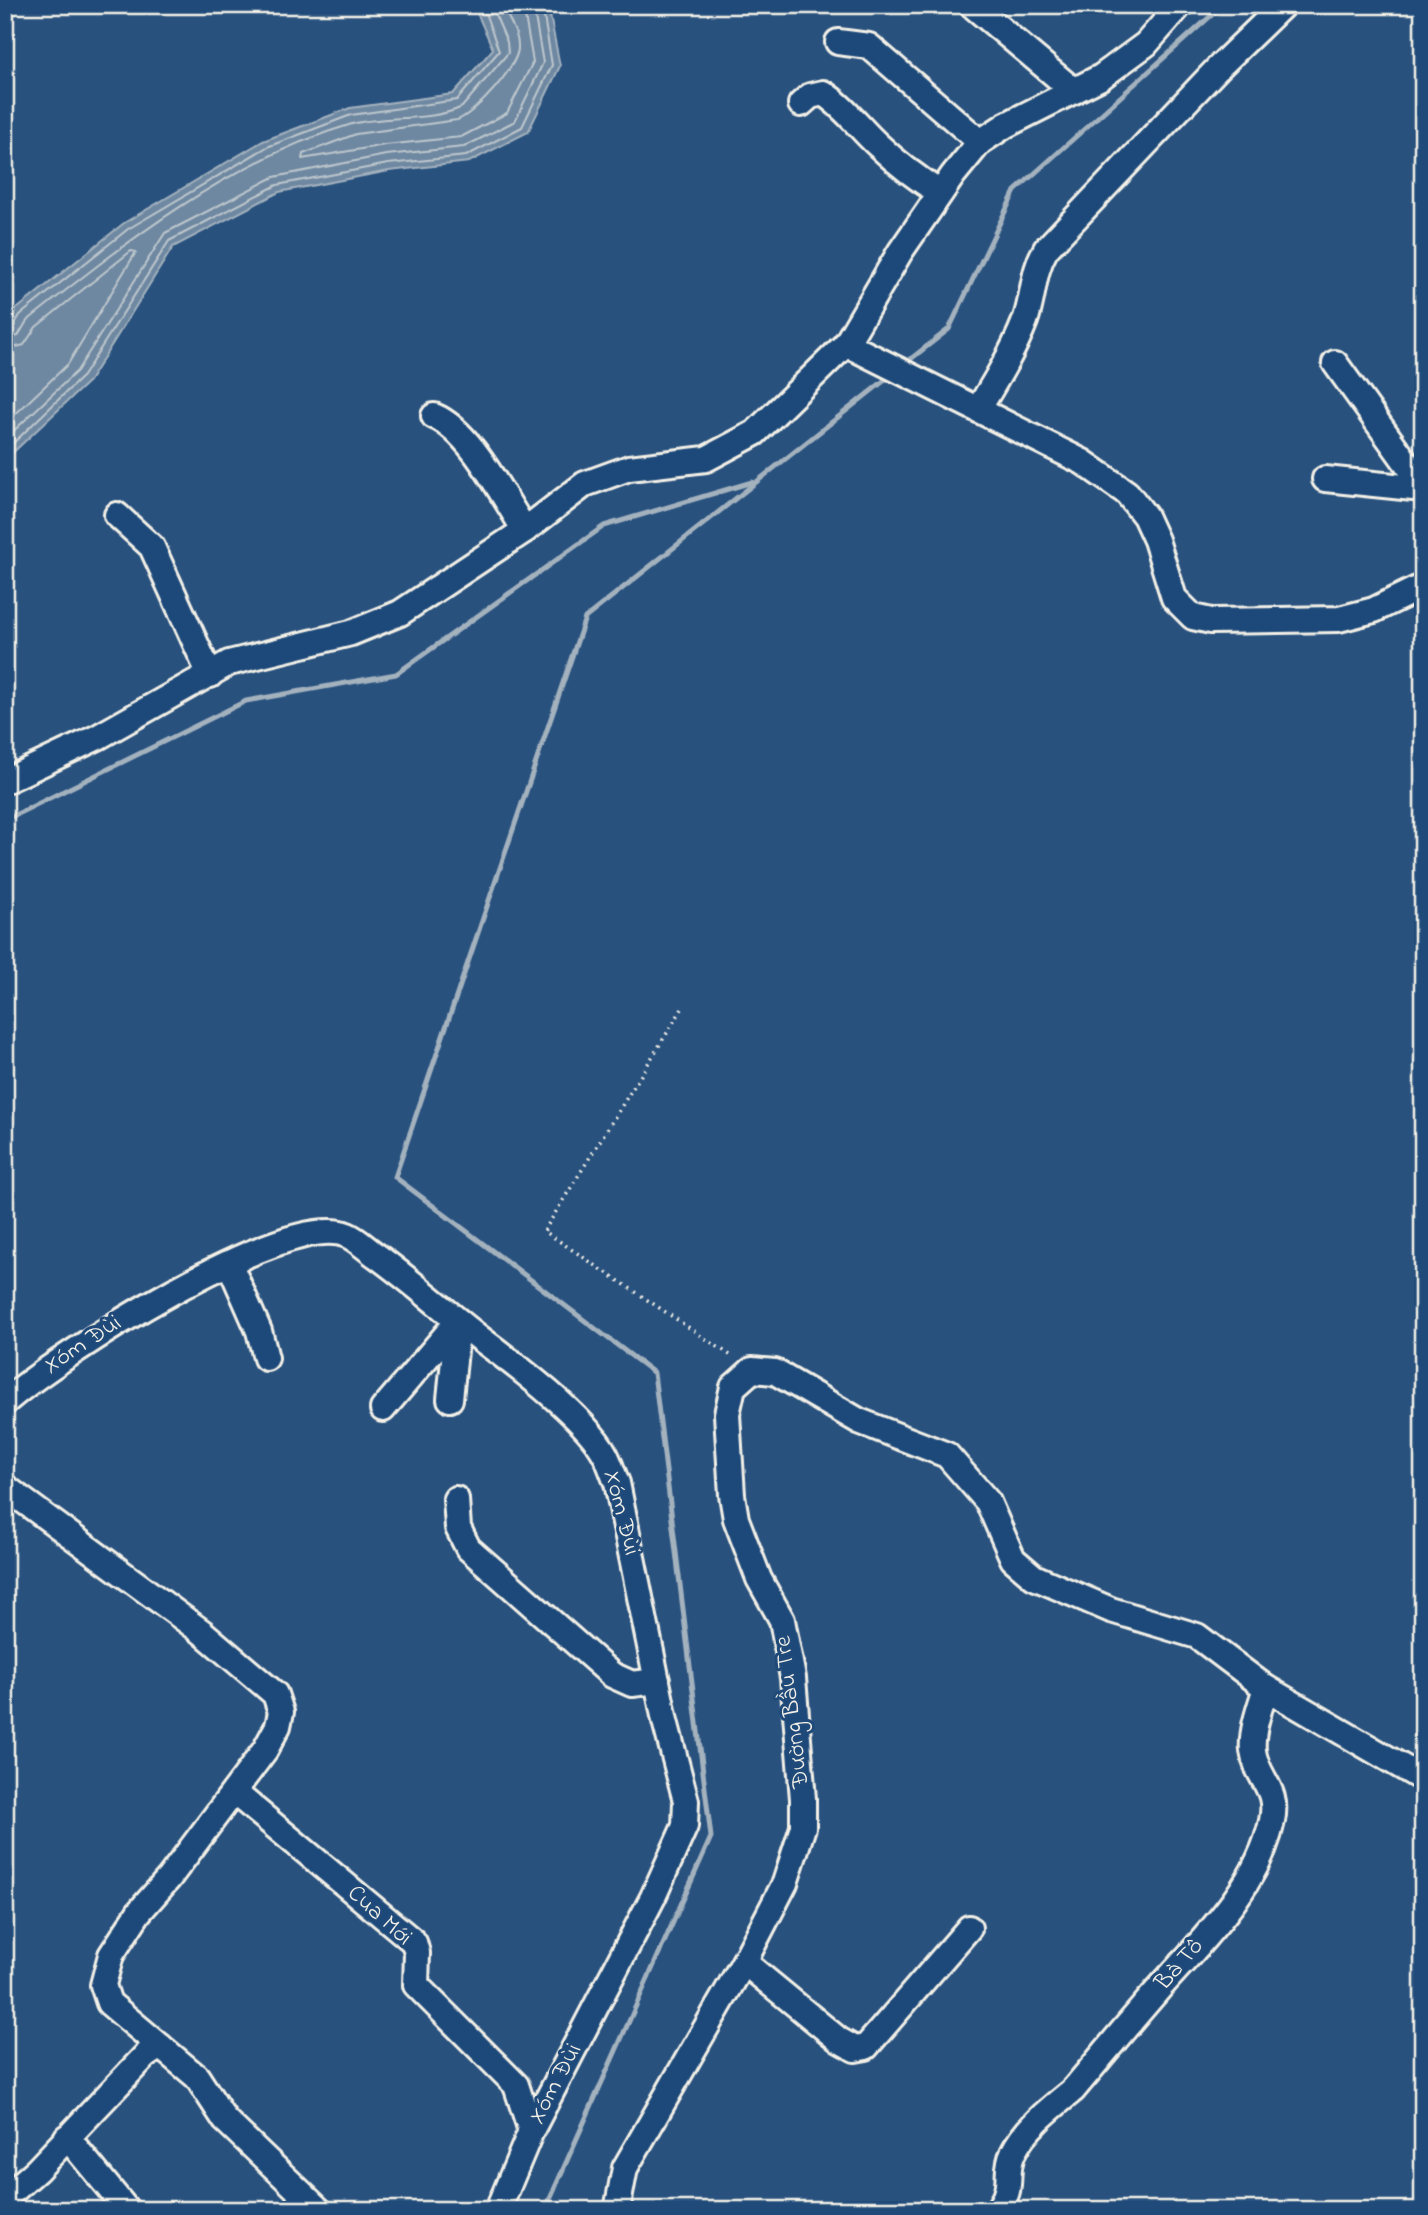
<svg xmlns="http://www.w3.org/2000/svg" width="1428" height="2215" font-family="'Indie Flower',sans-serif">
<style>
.water{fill:#6e88a2;stroke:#a4b2be;stroke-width:2}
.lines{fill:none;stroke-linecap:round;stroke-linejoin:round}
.shore{stroke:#bec7cc;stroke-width:2}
.stream{stroke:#a4b2be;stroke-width:5}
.minor-casing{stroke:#f4f1e8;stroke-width:30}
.path{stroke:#f4f1e8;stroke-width:3.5;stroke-dasharray:2 5;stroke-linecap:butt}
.minor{stroke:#1f4a7a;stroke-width:24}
.labels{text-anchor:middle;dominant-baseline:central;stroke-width:6;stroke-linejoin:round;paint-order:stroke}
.street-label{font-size:24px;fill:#f4f1e8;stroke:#1f4a7a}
</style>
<rect width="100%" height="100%" fill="#28517e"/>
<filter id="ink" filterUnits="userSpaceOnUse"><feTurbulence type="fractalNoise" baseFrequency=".0143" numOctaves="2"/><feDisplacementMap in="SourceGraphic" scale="14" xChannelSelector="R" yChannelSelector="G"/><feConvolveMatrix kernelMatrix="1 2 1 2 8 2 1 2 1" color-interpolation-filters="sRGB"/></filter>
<g filter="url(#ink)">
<polygon class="water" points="463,5 548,5 560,66 528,132 469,162 389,171 279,192 173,247 89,381 5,460 5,331 13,312 124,223 263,141 350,108 453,94 493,49 477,13"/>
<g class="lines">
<g class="shore">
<path d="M502,5C508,18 518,33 518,46C520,65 474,115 457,120L356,134L303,154L302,159L385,145L461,137L507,113L533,62L523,5"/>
<polyline points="5,331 12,329 20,315 128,229 267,147 351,115 457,100 499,51 484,10 478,5"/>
<path d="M5,340L18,336L27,321C125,243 229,160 352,124C385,115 432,122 462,107L508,53L507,42L491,5"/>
<polyline points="5,350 24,345 36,327 131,251 136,252 68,364 5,424"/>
<polyline points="5,439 77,371 165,233 274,177 386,155 464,147 515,121 543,63 533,5"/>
<polyline points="5,451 83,376 169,241 277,185 388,164 466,156 522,127 552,65 542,5"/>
</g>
<g class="stream">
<polyline points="903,365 949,329 1015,191 1223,5"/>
<polyline points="9,818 246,701 396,674 604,526 752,482"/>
<polyline points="545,2210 711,1837 654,1373 395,1177 585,618 890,376"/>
</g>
<g class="minor-casing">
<g id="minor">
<polyline points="972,5 1074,91"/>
<polyline points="838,42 869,46 980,142"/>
<path d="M801,104L810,96L823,93C845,107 860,129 879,146C898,164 918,179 940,193"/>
<polyline points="846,344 1083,462 1127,493 1145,516 1156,540 1174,598 1193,617 1211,621 1339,619 1374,610 1423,586"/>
<polyline points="1335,363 1423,486"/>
<path d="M979,408C996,380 1013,352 1025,321C1034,297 1032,272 1046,249L1219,67L1283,5"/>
<path d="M434,416C471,431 502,496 525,530"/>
<polyline points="1325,479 1423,489"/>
<polyline points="117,515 152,547 210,675"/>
<polyline points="5,781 98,737 229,663 351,633 400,613 525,530 585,484 629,468 706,459 755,433 846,344 900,252 953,175 980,142 1006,125 1101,77 1146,44 1180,5"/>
<polyline points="230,1265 259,1331 266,1358"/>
<path d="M5,1402C54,1358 286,1209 347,1235C357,1239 368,1250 377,1256C413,1282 446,1312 481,1339C516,1365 585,1417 605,1454C610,1463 613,1474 617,1483L665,1721L686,1801L685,1826L653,1897L531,2131L498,2210"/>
<polyline points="383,1409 458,1321 450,1399"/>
<polyline points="5,1487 202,1632 275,1694 281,1712 278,1726 265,1750 169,1878 139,1912 111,1955 103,1985 109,2003 160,2046"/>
<polyline points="456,1499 458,1528 468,1548 612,1675 632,1684 657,1681"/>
<polyline points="234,1792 414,1942 417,1953 416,1985 516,2085 531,2131"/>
<polyline points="744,1962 839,2040 855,2049 866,2047 969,1928"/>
<polyline points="67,2137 127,2210"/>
<polyline points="5,2198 37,2170 145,2056 160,2046 197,2077 225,2120 319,2210"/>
<polyline points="617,2210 625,2168 744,1962 785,1883 803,1827 803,1799 793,1678 782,1620 759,1579 736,1519 732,1495 727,1414 733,1387 752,1370 775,1372 859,1421 947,1455 988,1502 1013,1559 1034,1577 1111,1610 1197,1636 1266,1688 1423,1779"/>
<path d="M997,2210C1016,2186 1003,2174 1013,2153C1025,2128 1052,2107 1073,2090C1101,2057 1128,2024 1156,1992C1200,1942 1258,1888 1272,1821C1279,1787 1257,1780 1253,1751C1251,1731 1260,1707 1266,1688"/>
</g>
</g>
<polyline class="path" points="682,1009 544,1231 733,1357"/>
<use href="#minor" class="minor"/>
</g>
</g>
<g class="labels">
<g class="street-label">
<text transform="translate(83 1345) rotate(-33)">Xóm Đùi</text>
<text transform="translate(621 1513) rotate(76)">Xóm Đùi</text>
<text transform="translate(793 1712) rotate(-97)">Đường Bầu Tre</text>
<text transform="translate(379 1916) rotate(42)">Cua Mới</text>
<text transform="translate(1180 1965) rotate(-49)">Bà Tô</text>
<text transform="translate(556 2084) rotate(-62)">Xóm Đùi</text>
</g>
</g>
<rect width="1428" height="2215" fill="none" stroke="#1f4a7a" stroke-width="28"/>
<rect x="14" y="14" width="1400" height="2187" fill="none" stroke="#f4f1e8" stroke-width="2.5" filter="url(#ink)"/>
</svg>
